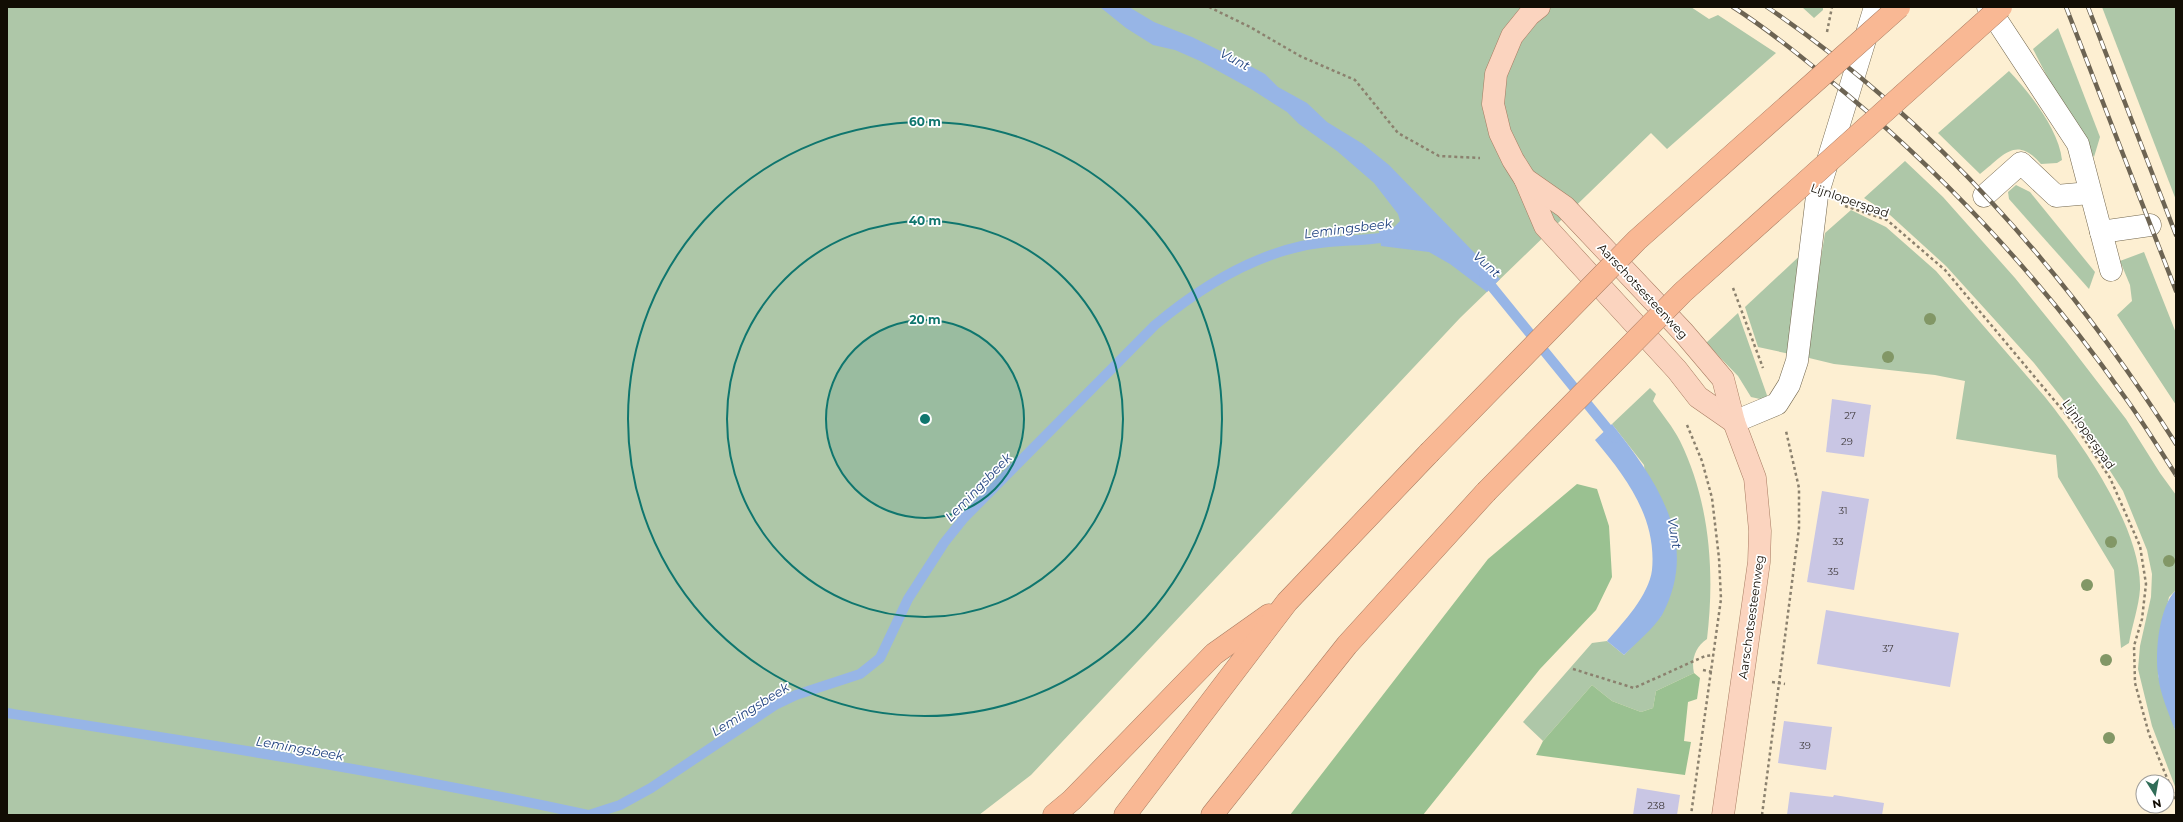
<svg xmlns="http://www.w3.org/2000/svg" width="2183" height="822" font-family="Montserrat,sans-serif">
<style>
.green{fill:#aec7a8}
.forest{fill:#9ac191}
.water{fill:#97b5e6}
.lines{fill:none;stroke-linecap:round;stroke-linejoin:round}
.stream{stroke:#97b5e6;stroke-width:10}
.building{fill:#c9c6e4}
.minor-casing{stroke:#73674e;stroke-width:23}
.major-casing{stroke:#a87c62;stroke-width:23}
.highway-casing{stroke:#a87c62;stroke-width:23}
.path{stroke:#8b816e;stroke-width:2.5;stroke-dasharray:3 3;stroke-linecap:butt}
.minor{stroke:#fff;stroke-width:22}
.major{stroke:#fbd4bf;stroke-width:22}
.highway{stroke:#f9b894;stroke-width:22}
.rail-casing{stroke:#6d6453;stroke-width:4.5}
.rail{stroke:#fff;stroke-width:3;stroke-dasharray:9;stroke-linecap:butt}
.highway-bridge-casing{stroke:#a87c62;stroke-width:23;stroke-linecap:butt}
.highway-bridge{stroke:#f9b894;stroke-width:22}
.tree{fill:#829766}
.ring{fill:none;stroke:#0f766e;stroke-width:2}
.labels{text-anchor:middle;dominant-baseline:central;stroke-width:3.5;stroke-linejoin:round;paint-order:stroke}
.number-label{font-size:10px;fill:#403b3c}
.street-label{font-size:12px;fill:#120d04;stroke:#fff}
.water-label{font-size:13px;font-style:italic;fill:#224480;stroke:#fff}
.centre{fill:#0f766e;stroke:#fff;stroke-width:2}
.ring-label{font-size:12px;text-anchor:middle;font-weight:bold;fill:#0f766e;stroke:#fff;stroke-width:3.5;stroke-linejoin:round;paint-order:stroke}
</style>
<rect width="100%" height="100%" fill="#fdefd2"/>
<g class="green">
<polygon points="7,7 1691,7 1709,19 1718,15 1776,53 1667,149 1651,133 1460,318 1031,775 979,815 7,815"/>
<polygon points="1802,7 1823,7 1823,10 1814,18"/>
<polygon points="2102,7 2176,7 2176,200"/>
<polygon points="2058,28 2100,137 2094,157 2055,92 2033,49"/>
<path d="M2009,71C2030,93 2059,130 2062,160L2057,163L2041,164C2016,135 2004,155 1980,174L1938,133Z"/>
<polygon points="1905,161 1943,197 2015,278 2066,341 2126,419 2160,473 2176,495 2176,590 2169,597 2159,642 2158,675 2176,733 2176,789 2152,726 2138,669 2140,646 2151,597 2152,574 2147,550 2123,491 2069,407 2034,363 1946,266 1890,215 1864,198"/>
<polygon points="2016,185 2030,192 2095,272 2089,289 2009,199 2008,192"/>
<path d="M1851,210L1886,227L1936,271L2045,397C2082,443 2142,529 2140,589C2139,606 2132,626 2129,643L2121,648L2114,570L2058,477L2056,455L1956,439L1965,381L1935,375L1834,364L1805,357L1825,233Z"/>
<polygon points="1806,250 1790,354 1758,347 1745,307"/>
<polygon points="2144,252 2176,333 2176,405 2117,315 2132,301 2130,285 2120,261"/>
<polygon points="1738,313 1769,401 1751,397 1738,376 1706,343"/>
<path d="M1650,388L1656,394L1653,401C1662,414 1673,427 1680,441C1710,502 1715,573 1707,639C1695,647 1691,660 1694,673L1656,691L1653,708L1641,712L1612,701L1592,685L1543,741L1523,722L1592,643L1607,641L1624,655L1661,616L1644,465L1612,424Z"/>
</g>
<g class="forest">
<polygon points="1577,484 1597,489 1609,526 1612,577 1596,610 1540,669 1423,815 1290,815 1488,559"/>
<polygon points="1694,673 1700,678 1697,699 1688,702 1684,741 1691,742 1685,775 1536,755 1543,741 1592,685 1612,701 1641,712 1653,708 1656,691"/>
</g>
<g class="water">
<polygon points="1100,7 1129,7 1154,22 1192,37 1239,60 1265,74 1278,87 1307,103 1327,122 1363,144 1389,165 1500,279 1487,292 1450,264 1429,252 1381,246 1379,231 1394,227 1400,221 1398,214 1374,183 1337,151 1299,124 1287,112 1251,89 1200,61 1175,50 1153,45 1126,28"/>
<path d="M1612,424C1656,480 1701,542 1662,615C1653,629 1636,643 1624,655L1607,641C1623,623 1649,595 1652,570C1657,518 1626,477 1595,440Z"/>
<path d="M2176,590V733C2170,716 2159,692 2158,674C2155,651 2159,607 2176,590Z"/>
</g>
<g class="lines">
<g class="stream">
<polyline points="1484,277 1615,438"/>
<path d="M7,713C201,743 396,773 588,815"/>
<path d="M589,815L620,805L651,788L775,705L796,695L860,674L880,658L908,599L944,543L964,518L1155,325C1198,289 1247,258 1302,246C1332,239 1364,242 1393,236"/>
</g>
</g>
<g class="building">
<polygon points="1832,399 1871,405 1864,457 1826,452"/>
<polygon points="1822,491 1869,499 1854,590 1807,582"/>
<polygon points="1826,610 1959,633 1950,687 1817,664"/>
<polygon points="1784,721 1832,727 1826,770 1778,763"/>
<polygon points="1637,788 1680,795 1677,815 1633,815"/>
<polygon points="1790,792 1833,797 1834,795 1884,803 1882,815 1787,815"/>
</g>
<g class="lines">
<g class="minor-casing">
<g id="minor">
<polyline points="1988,7 2078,144 2111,270"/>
<polyline points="1984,196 2021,163 2056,196 2090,193"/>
<polyline points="2101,232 2150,225"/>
<polyline points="1734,422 1777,404 1789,385 1797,361 1817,196 1875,7"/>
</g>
</g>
<g class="major-casing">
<g id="major">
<polyline points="1539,7 1529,15 1512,36 1496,74 1493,104 1500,133 1513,160 1525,179 1545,226 1677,370 1698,397 1734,422"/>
<polyline points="1525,179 1565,207 1684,333 1723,379 1734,422 1755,478 1760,531 1759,562 1723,815"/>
</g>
</g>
<g class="highway-casing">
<g id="highway">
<polyline points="1054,815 1072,800 1214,654 1269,615"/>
<polyline points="1125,815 1287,602 1429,453"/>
<polyline points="1212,815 1347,645 1486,492"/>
</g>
</g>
<g class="path">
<polyline points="1209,7 1250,27 1300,56 1355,80 1398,133 1439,156 1480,158"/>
<polyline points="1827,32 1832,7"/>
<polyline points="1845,206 1887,220 1945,270 2075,425 2110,478 2140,546 2146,584 2142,619 2134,646 2135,683 2149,734 2176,800"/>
<polyline points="1733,288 1763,368"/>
<polyline points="1687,425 1702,461 1712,498 1719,558 1721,599 1691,815"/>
<polyline points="1573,669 1634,688 1705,656 1714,655"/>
<polyline points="1703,670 1712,672"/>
<polyline points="1772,682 1785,684"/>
<polyline points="1762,815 1799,528 1799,488 1786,431"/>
</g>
<use href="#minor" class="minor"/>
<use href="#major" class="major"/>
<use href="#highway" class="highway"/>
<g class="rail-casing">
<g id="rail">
<path d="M1733,7C1766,28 1797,53 1827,78C1939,168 2041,278 2124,396C2143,422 2159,449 2176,475"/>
<path d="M1767,7C1933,120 2069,275 2176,444"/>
<polyline points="2066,7 2176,291"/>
<polyline points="2088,7 2176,235"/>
</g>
</g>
<use href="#rail" class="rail"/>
<g class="highway-bridge-casing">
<g id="highway-bridge">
<polyline points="1429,453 1637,240 1899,7"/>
<polyline points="1486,492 1683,292 2001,7"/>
</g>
</g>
<use href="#highway-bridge" class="highway-bridge"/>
</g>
<g class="tree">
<circle cx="1930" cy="319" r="6"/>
<circle cx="1888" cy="357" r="6"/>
<circle cx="2111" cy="542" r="6"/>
<circle cx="2169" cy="561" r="6"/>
<circle cx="2087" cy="585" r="6"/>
<circle cx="2106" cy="660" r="6"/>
<circle cx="2109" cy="738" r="6"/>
</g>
<circle cx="925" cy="419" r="99" fill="#0f766e" fill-opacity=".12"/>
<g class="ring">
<circle cx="925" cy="419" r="99"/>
<circle cx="925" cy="419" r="198"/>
<circle cx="925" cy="419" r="297"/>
</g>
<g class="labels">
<g class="number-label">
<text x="1850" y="415">27</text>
<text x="1847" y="441">29</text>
<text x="1843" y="510">31</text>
<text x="1838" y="541">33</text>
<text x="1833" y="571">35</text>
<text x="1888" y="648">37</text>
<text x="1805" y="745">39</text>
<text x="1656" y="805">238</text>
</g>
<g class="street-label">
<text transform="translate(1850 200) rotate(19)">Lijnloperspad</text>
<text transform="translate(1643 291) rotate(47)">Aarschotsesteenweg</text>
<text transform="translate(2089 434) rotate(55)">Lijnloperspad</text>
<text transform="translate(1751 617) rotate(-82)">Aarschotsesteenweg</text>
</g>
<g class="water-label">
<text transform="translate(1235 59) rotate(28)">Vunt</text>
<text transform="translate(1348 228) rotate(-7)">Lemingsbeek</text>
<text transform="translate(1487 264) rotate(42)">Vunt</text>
<text transform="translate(978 487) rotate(-46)">Lemingsbeek</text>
<text transform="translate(1675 533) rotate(81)">Vunt</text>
<text transform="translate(750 709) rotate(-32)">Lemingsbeek</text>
<text transform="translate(300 748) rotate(10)">Lemingsbeek</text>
</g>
</g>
<circle cx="925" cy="419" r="6" class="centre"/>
<g class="ring-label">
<text x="925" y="126">60 m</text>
<text x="925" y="225">40 m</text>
<text x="925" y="324">20 m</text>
</g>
<rect width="2183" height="822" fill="none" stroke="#120d04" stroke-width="16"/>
<g transform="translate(2155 794) rotate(169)"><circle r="19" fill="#ffffff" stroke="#a09e9b"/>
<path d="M0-3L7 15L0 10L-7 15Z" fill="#316d58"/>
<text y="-6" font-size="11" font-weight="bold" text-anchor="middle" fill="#120d04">N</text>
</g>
</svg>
